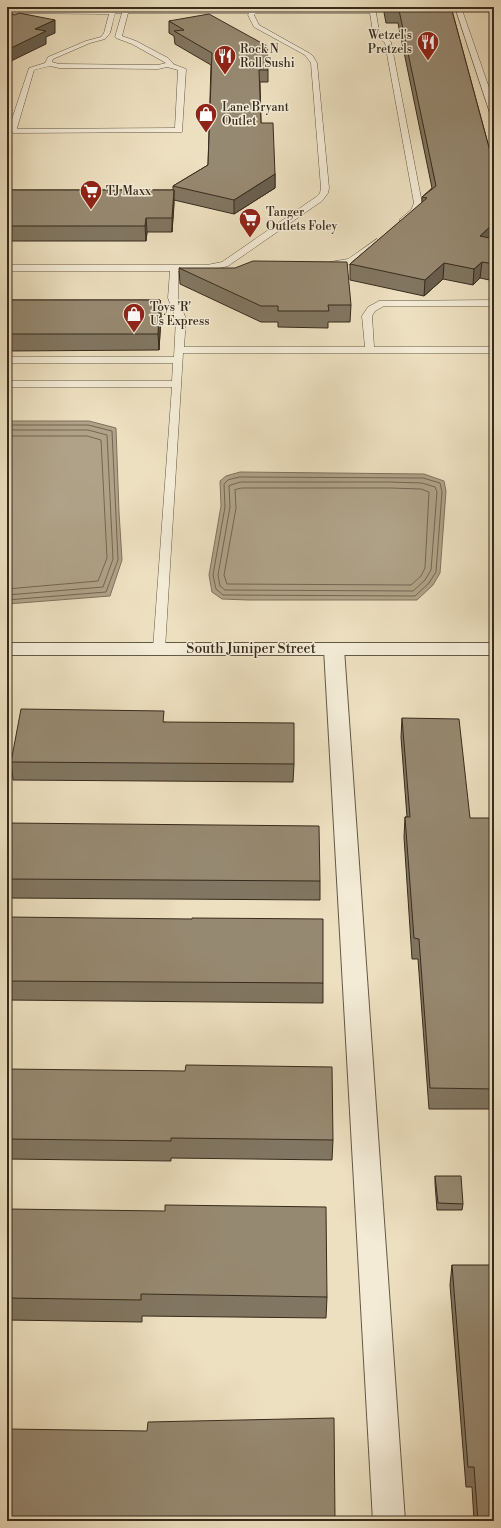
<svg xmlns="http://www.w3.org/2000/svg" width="501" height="1528" font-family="'Libre Bodoni',serif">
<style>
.water{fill:#afa288;stroke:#7f725d}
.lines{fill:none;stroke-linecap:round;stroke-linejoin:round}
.shore{stroke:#736652;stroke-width:1}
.service-casing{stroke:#645845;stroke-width:1}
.minor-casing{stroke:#645845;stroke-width:2}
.tertiary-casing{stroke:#645845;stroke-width:2}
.service{fill:#f3ebd6;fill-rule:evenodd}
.minor{fill:#f3ebd6;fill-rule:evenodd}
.tertiary{fill:#f3ebd6;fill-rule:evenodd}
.wall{fill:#817661;stroke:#372b1c}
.shaded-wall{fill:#69604f;stroke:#372b1c}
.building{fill:#968971;stroke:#372b1c}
.labels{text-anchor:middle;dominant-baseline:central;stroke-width:3;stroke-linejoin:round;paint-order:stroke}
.far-poi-label{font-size:12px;fill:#372b1c;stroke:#f3ebd6;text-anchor:start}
.street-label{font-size:14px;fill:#372b1c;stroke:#f3ebd6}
</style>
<rect width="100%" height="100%" fill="#ede0c0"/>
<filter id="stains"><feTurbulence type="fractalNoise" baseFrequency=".005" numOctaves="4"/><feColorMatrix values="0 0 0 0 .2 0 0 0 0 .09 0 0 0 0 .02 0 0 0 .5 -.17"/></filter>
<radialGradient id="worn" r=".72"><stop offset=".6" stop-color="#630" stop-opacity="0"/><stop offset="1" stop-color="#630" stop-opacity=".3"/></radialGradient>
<g class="water">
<polygon points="7,421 89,421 116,428 119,512 122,560 110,596 7,604"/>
<polygon points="240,472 424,474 444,481 446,491 440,573 433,585 417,600 248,600 222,599 212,592 209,575 221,506 220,481 226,476"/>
</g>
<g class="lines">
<g class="shore">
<polyline points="7,425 88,425 112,431 118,560 106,592 7,600"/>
<polyline points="7,430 88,430 107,435 113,559 103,587 7,595"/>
<polyline points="7,436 87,436 101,440 107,558 98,581 7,589"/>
<polygon points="240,477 423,478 440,483 442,492 436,572 429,583 415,596 223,595 216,589 213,575 225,507 224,484 228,480"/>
<polygon points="241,482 390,482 422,483 435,487 437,492 431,570 425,580 413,591 225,590 220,586 218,575 230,507 229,486"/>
<polygon points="242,488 390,488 421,489 429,492 425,568 421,576 411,585 227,584 224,575 236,508 235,490"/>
</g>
<g class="service-casing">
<g id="service">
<path d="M107,7H113L114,9H123L124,7H130V9H252L254,7H260L259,9H369V7H375L379,31L391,42L422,203L418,213L403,223L399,220L411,210L414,203L385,43L373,32L370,13H256L254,15L259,25L309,53L313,56L317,63L329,188L328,193L322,201L228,266L207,271H178V298L186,319L184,347H365L362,316L368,307L379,301L494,300V306H384L375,311L372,316L374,347H494V353H183L165,649L163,652H155L153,649L172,387H7V381H172L173,363H7V357H174L176,319L168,298L170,271H7V265H207L222,262L316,197L320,193L321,188L311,63L305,55L254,27L248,15L249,13H128L122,36L136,41L168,58L173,63V64L186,69L182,132L13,133L9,128L29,68L45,63L48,57L86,41L101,37L104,33L109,14L7,13V9H107ZM115,13H122L115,37L116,38L132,44L166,63L158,65L59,64L52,62L53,59L90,43L105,39L110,33ZM50,66L59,68L158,69L167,67L178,70L175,128L18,129L17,128L34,70Z"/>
<polygon points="455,7 461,7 494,102 494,115 490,113"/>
<path d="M377,239L381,242L380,244C363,259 354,266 330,268L326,265L330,262L348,259Z"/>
</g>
</g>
<g class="minor-casing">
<polygon id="minor" points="334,643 341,645 344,649 405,1521 373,1521 324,649 327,645"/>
</g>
<g class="tertiary-casing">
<rect id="tertiary" x="7" y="643" width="487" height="12"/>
</g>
<use href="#service" class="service"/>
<use href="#minor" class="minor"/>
<use href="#tertiary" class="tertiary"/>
</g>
<g class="wall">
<polygon points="383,7 451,7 494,166 494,238 493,239 494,239 494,281 480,278 473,285 443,279 424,296 350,280 350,264 422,203 422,197 432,188 398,23 386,23"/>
<polygon points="169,21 268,70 268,82 260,82 261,123 275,174 275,188 234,214 174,200 172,232 147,232 146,241 7,241 7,190 173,190 173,186 208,165 211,65 175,44 174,36 169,33"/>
<polygon points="179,268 351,305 350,322 328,322 328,328 278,327 278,322 261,322 180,284"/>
<polygon points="7,300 160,300 161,316 159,350 7,351"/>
<polygon points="402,718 470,818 494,850 494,1109 429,1109 418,959 412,959 404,837 405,817 407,817 401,737"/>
<polygon points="165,722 294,764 293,782 13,780 11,762"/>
<polygon points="7,823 320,881 320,900 7,898"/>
<polygon points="7,917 323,983 323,1003 7,1000"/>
<polygon points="7,1069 333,1140 332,1160 171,1158 171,1161 7,1159"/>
<polygon points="435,1176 463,1204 462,1210 437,1210 435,1183"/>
<polygon points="7,1209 327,1297 326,1318 142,1316 142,1322 7,1320"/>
<polygon points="452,1265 494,1521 474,1521 472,1487 466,1487 450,1285"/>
</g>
<g class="shaded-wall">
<polygon points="55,20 55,33 46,37 46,44 7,63 7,50 35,29"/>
<polygon points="275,174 275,188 234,214 234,200"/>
<polygon points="174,190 174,205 172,232 172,218"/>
<polygon points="146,218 147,232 146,241 145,226"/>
<polygon points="494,223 494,238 479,252 480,236"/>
<polygon points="482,262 480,278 473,285 474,269"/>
<polygon points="444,263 443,279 424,296 425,280"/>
<polygon points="160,300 161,316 159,350 158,334"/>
</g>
<g class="building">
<polygon points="386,7 451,7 494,166 494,223 480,236 494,239 494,264 482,262 474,269 444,263 425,280 350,264 427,198 422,197 436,186 399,10 387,10"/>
<polygon points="7,13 15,15 19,13 55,20 35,29 46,31 7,50"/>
<polygon points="209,14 267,46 268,70 259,70 261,123 273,123 275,174 234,200 173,186 208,165 212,53 174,31 184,30 169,21"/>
<polygon points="7,190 174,190 172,218 146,218 145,226 7,226"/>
<polygon points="253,261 347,262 351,305 328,305 329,311 278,311 278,306 261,306 179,268 235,268"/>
<polygon points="7,300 160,300 158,334 7,334"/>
<polygon points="21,709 164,711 163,722 294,723 294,764 11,762"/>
<polygon points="402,718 459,719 470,818 490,818 494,850 494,1089 430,1088 419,939 414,938 405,817 410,817"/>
<polygon points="7,823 319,826 320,881 7,879"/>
<polygon points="7,917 192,919 192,918 323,919 323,983 7,981"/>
<polygon points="186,1065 332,1067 333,1140 171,1138 171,1141 7,1139 7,1069 185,1071"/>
<polygon points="435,1176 461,1176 463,1204 438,1203"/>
<polygon points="165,1205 326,1207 327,1297 141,1294 141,1300 7,1298 7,1209 165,1211"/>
<polygon points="452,1265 494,1265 494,1521 478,1521 474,1467 468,1467"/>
<polygon points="334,1418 335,1521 7,1521 7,1429 147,1431 148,1422"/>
</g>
<defs>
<g id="restaurant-pin" transform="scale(1.15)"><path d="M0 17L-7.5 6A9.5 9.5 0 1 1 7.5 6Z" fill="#8f2418" stroke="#f3ebd6"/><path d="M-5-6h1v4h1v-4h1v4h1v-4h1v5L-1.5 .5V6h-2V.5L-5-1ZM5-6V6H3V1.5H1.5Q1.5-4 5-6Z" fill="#fff"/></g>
<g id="shop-pin" transform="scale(1.15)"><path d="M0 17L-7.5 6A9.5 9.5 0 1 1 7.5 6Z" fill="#8f2418" stroke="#f3ebd6"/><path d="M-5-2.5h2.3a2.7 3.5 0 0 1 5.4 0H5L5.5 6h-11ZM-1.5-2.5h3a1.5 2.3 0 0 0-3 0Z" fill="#fff"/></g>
<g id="supermarket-pin" transform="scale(1.15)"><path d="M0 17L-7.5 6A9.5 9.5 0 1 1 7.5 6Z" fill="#8f2418" stroke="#f3ebd6"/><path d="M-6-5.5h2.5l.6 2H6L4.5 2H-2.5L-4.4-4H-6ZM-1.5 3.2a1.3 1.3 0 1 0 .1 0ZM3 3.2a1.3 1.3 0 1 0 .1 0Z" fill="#fff"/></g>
</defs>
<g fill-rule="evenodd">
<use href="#restaurant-pin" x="428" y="42"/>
<use href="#restaurant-pin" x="225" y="56"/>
<use href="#shop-pin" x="206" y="114"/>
<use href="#supermarket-pin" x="91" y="191"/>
<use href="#supermarket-pin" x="250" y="219"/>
<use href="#shop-pin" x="134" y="314"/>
</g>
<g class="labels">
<g class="far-poi-label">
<text x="412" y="35" text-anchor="end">Wetzel's<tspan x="412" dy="14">Pretzels</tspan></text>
<text x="240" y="49">Rock N<tspan x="240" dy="14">Roll Sushi</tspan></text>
<text x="222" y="107">Lane Bryant<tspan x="222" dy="14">Outlet</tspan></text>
<text x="106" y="191">TJ Maxx</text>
<text x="266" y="212">Tanger<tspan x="266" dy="14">Outlets Foley</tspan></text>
<text x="150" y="307">Toys 'R'<tspan x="150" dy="14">Us Express</tspan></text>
</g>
<g class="street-label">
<text x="251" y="649">South Juniper Street</text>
</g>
</g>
<rect width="501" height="1528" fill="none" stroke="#ede0c0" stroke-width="24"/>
<rect x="8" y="8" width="485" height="1512" fill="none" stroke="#372b1c" stroke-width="2"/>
<rect x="12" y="12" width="477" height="1504" fill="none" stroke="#372b1c"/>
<rect width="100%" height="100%" filter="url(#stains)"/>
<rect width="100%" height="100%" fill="url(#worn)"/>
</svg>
